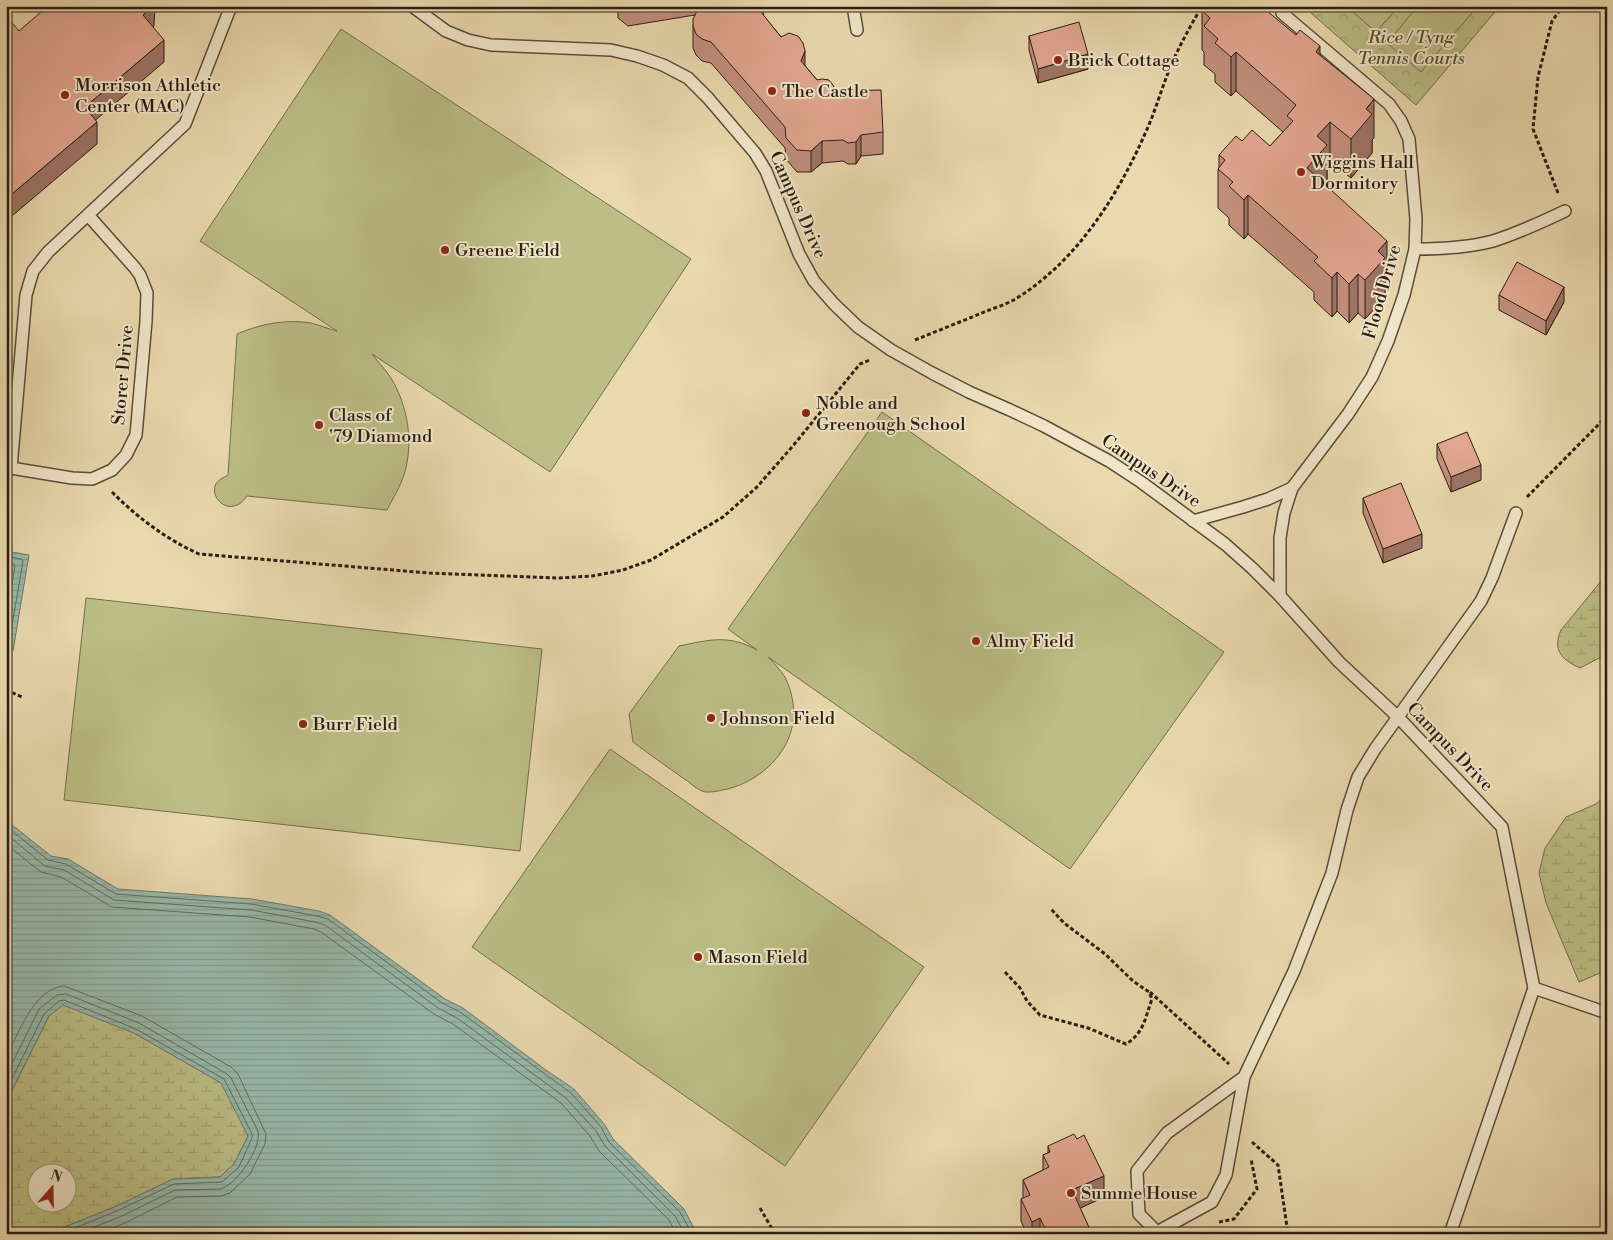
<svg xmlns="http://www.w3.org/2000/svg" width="1613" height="1240" font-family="'Libre Bodoni',serif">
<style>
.forest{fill:url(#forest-crowns);stroke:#736e4d}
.wetland{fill:url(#wetland-marsh);stroke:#736e4d;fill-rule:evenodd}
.pitch{fill:#bcbe86;stroke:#736e4d}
.water{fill:url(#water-rules);stroke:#6c7c6f}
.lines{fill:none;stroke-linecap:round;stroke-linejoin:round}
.shore{stroke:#616c60;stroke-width:1}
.service-casing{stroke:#5a4d3a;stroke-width:14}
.path{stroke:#2a1e14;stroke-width:3;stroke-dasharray:4 2.5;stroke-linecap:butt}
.service{stroke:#f1e6ca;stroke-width:11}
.wall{fill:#c28f7d;stroke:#2a1e14}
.shaded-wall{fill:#9e7466;stroke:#2a1e14}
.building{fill:#e2a691;stroke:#2a1e14}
.poi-dot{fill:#8f2418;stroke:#f1e6ca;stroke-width:2}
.labels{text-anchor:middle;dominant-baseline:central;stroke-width:4;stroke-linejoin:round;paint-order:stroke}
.park-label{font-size:18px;font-style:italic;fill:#564e36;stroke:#f1e6ca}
.poi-label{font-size:18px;fill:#2a1e14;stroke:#f1e6ca;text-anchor:start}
.street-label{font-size:18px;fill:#2a1e14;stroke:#f1e6ca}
</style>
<defs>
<pattern id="forest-crowns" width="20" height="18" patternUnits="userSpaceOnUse" patternTransform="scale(1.25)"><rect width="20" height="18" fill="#bcbe86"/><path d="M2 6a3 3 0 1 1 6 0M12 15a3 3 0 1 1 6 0" fill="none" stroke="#a2a373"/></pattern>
<pattern id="wetland-marsh" width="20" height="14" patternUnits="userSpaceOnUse" patternTransform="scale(1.25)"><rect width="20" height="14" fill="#bcbe86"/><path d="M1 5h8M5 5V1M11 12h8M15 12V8" fill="none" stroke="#a2a373"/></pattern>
<pattern id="water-rules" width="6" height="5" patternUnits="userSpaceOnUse" patternTransform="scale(1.25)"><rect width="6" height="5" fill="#98baac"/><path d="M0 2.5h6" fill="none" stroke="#839f93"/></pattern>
</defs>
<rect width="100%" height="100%" fill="#ead9ae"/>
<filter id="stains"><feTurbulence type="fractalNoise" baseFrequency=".004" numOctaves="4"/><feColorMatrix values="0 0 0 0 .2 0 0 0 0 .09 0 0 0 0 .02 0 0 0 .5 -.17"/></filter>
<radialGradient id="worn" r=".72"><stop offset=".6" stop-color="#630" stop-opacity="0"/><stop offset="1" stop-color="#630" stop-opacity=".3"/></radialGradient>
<polygon class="forest" points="1303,6 1500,6 1416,105"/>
<g class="wetland">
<path d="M1607,574V654L1580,668C1562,660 1552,650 1561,630Z"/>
<polygon points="1607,795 1607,970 1579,982 1546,903 1539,873 1545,848 1566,817 1596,804"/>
<path d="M63,1004L134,1033L222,1083L248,1136L234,1164L220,1177L173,1179L117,1206L47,1234L6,1227V1102L49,1016ZM38,1172H68V1202H38Z"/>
</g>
<g class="pitch">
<polygon points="1346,6 1399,6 1376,32"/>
<polygon points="1418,6 1478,6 1421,72 1387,43"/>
<path d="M341,29L691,259L550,472L372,354C378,362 386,370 391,378C408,406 414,443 404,475C400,487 393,498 387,510L247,496C243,501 240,505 234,506C223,509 212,497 215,486C217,480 223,478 228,475L237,334C260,324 285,319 311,323C319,325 329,329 337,331L200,241Z"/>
<path d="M882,412L1224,652L1070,869L768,657C771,660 775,664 778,668C787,677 791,690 793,703C799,744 766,779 728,789C721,790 708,794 702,791C695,788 689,782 683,778C666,766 649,754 633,742L629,714L679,646C708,640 729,634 757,650L728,629Z"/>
<polygon points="86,598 542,649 520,851 64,800"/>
<polygon points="610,749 924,967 785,1166 472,947"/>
</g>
<g class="water">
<polygon points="6,551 29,555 13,651 6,650"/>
<polygon points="6,820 51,856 68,859 118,889 252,899 319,911 330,915 445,999 463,1008 546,1070 574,1089 605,1125 613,1139 684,1209 697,1234 47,1234 117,1206 173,1179 220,1177 234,1164 248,1136 221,1083 134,1033 63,1005 49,1016 6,1102"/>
</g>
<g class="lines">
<g class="shore">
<polyline points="6,556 21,559 23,561 9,643 6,645"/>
<polyline points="6,563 14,564 15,566 6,621"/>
<polyline points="6,826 48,860 66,864 116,894 251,904 317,916 328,919 442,1003 460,1012 571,1093 601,1127 609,1142 680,1212 692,1234"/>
<polyline points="6,834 45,866 64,870 114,900 251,910 315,922 325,925 438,1008 457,1018 566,1098 596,1131 605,1146 675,1216 685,1234"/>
<polyline points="6,844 41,872 61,877 112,907 250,917 314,929 321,932 434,1014 453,1024 561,1103 590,1136 599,1151 669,1220 676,1234"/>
<path d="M6,1059C17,1035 34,988 64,986L142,1016L231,1067L238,1074L266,1134L265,1144L250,1174L230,1193L221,1196L177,1197L125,1223L97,1234"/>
<path d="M6,1076L39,1009L57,995L66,994L139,1023L227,1074L231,1078L258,1131C262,1147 237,1185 220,1189L175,1190L122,1216L77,1234"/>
<polyline points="6,1091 44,1014 59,1001 64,1000 136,1029 224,1079 252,1134 252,1138 239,1167 222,1182 174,1184 119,1210 60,1234"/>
</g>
<g class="service-casing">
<g id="service">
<polyline points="412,6 446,31 468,40 491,45 611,50 637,56 663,65 688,78 708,98 755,153 766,171 799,254 814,281 834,304 858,327 891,350 932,373 969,392 1010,410 1044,426 1109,461 1141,482 1225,544 1252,568 1280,596 1339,662 1398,717 1502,827 1534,988 1450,1234"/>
<polyline points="853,6 857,30"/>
<polyline points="88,215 135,268 140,275 147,293 146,321 137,424 136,435 126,455 112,470 92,479 72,478 11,468 26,295 33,271 48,252 185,124 231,6"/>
<path d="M1415,249C1441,249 1467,248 1493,241C1518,233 1542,222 1565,211"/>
<polyline points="1193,521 1243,507 1268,499 1292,488 1348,414 1372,377 1388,341 1404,295 1415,249 1416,219 1409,139 1401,121 1389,104 1282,13"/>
<polyline points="1280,596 1280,538 1284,513 1292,488"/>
<polyline points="1534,988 1607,1013"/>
<polyline points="1244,1077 1167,1133 1137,1171 1139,1214 1157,1232 1212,1202 1226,1175 1244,1077 1294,971 1332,873 1347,810 1358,777 1375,749 1481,601 1492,578 1516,513"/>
</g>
</g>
<g class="path">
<polyline points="1558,193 1533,129 1538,77 1552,21 1563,6"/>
<path d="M915,340C937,331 960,322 982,313C993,308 1006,305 1017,298C1079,259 1119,194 1148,127C1157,106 1163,84 1172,63C1181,43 1191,25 1202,6"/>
<path d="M112,492C138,518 166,539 199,554L429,573L559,578L592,576L623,570L651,560L723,517L756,488L792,447L860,364L870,360"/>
<polyline points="1527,497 1607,416"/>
<polyline points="6,690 22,697"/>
<path d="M1005,972L1020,988L1027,1001L1040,1015L1088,1028L1126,1044C1144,1033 1145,1018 1152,999L1149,992L1133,981L1105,954L1064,923L1050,908"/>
<polyline points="1150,992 1229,1064"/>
<polyline points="1252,1142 1278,1165 1288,1234"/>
<polyline points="760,1208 775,1234"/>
<polyline points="1219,1222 1234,1219 1257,1189 1251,1159"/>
</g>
<use href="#service" class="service"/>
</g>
<g class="wall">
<polygon points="609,6 763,6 763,15 817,80 836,91 883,132 883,154 861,156 856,164 848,164 843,161 822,163 811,172 797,172 786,159 785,148 711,63 702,61 696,55 693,48 693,26 695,15 628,26 618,18 618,9"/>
<polygon points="1202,11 1320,55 1374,138 1372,140 1372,153 1351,178 1330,161 1327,164 1327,184 1326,185 1387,280 1385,283 1385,297 1365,319 1358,313 1349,323 1337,311 1332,317 1314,300 1314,292 1248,234 1244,239 1229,225 1229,218 1218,208 1218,169 1219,168 1219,155 1242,141 1270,146 1283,132 1236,91 1231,96 1215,82 1215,74 1204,65 1204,52 1202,50"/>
<polygon points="1029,36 1088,69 1038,83 1029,50"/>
<polygon points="1499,295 1564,302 1546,335 1499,310"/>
<polygon points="1437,444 1481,480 1451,492 1437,459"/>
<polygon points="1363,498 1422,548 1383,563 1363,513"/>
<polygon points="1048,1146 1104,1197 1080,1208 1092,1234 1027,1234 1021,1221 1021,1199 1023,1198 1023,1180 1043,1170 1043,1155 1048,1153"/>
</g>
<g class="shaded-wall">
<polygon points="153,6 155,6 154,26 143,36 143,15"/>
<polygon points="763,6 763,25 761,12"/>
<polygon points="164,40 164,62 85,129 85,107"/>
<polygon points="1320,46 1320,85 1316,52"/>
<polygon points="805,51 805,72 801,61"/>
<polygon points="1236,52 1236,91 1231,96 1231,57"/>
<polygon points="1088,54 1088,69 1038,83 1038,69"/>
<polygon points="1374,99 1374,138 1372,140 1372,153 1351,178 1351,139 1366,109"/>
<polygon points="97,122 97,144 6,221 6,199"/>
<polygon points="1330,122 1330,161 1327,164 1327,184 1307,207 1307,168 1317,136"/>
<polygon points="861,135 861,156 856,164 856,142"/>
<polygon points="822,141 822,163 811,172 811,151"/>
<polygon points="1248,195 1248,234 1244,239 1244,200"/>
<polygon points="1387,241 1387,280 1385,283 1385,297 1365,319 1365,280 1378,251"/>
<polygon points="1337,272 1337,311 1332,317 1332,278"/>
<polygon points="1358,274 1358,313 1349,323 1349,284"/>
<polygon points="1564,287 1564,302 1546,335 1546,321"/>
<polygon points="1481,465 1481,480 1451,492 1451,477"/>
<polygon points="1422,534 1422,548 1383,563 1383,549"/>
<polygon points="1104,1176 1104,1197 1072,1212 1072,1190"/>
<polygon points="1040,1218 1040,1234 1032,1234 1032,1222"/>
</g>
<g class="building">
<polygon points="48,6 153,6 143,15 164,40 85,107 97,122 6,199 6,17 7,17 19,31"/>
<polygon points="702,6 763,6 761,12 781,37 789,33 798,36 803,43 805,51 801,61 817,80 822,79 829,80 833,85 836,91 881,90 883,132 861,135 856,142 848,143 843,140 822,141 811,151 797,150 786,138 785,127 711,42 702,39 696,34 693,26 693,19 697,11"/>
<polygon points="1207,6 1261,6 1296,35 1300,30 1320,46 1316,52 1374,99 1366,109 1372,114 1351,139 1330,122 1317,136 1327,145 1307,168 1387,241 1378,251 1385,258 1365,280 1358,274 1349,284 1337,272 1332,278 1314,261 1318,257 1248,195 1244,200 1229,186 1233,182 1218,169 1225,160 1219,155 1236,136 1242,141 1252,130 1270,146 1293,121 1287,116 1296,105 1236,52 1231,57 1215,43 1218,39 1204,26 1210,18 1202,11"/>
<polygon points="1079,22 1088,54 1038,69 1029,36"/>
<polygon points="1517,262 1564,287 1546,321 1499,295"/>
<polygon points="1467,432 1481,465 1451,477 1437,444"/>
<polygon points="1401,483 1422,534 1383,549 1363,498"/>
<polygon points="1074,1134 1077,1139 1084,1135 1104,1176 1072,1190 1092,1234 1048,1234 1040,1218 1032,1222 1021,1199 1030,1195 1023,1180 1049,1167 1043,1155 1050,1152 1048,1146"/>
</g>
<g class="poi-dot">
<circle cx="1058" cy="60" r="5"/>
<circle cx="772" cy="91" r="5"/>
<circle cx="65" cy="95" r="5"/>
<circle cx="1301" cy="172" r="5"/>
<circle cx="445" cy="250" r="5"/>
<circle cx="806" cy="413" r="5"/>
<circle cx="319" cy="425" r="5"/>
<circle cx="976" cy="641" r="5"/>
<circle cx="711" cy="718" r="5"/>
<circle cx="303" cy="724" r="5"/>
<circle cx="698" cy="957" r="5"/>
<circle cx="1071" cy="1193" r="5"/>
</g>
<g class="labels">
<g class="park-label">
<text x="1411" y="37">Rice / Tyng<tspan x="1411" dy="21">Tennis Courts</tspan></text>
</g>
<g class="poi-label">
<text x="1068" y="60">Brick Cottage</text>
<text x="75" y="85">Morrison Athletic<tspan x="75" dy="21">Center (MAC)</tspan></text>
<text x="782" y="91">The Castle</text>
<text x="1311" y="162">Wiggins Hall<tspan x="1311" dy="21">Dormitory</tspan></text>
<text x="455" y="250">Greene Field</text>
<text x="816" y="403">Noble and<tspan x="816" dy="21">Greenough School</tspan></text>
<text x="329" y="415">Class of<tspan x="329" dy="21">'79 Diamond</tspan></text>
<text x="986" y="641">Almy Field</text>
<text x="721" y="718">Johnson Field</text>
<text x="313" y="724">Burr Field</text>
<text x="708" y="957">Mason Field</text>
<text x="1081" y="1193">Summe House</text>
</g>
<g class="street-label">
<text transform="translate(798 205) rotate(66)">Campus Drive</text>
<text transform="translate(1382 292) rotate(-74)">Flood Drive</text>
<text transform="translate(123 375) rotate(-85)">Storer Drive</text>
<text transform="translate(1151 471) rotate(34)">Campus Drive</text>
<text transform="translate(1450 747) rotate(46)">Campus Drive</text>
</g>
</g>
<rect width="1613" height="1240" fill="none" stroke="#ead9ae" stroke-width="25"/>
<rect x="8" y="8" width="1598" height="1225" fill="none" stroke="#2a1e14" stroke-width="2.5"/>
<rect x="12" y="12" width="1588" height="1215" fill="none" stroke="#2a1e14"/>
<g transform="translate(52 1188) rotate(20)"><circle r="24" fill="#f1e6ca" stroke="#a19681"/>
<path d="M0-4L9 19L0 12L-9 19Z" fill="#8f2418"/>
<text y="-8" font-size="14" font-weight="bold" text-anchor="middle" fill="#2a1e14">N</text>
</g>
<rect width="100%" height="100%" filter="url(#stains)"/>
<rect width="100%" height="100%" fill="url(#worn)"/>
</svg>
